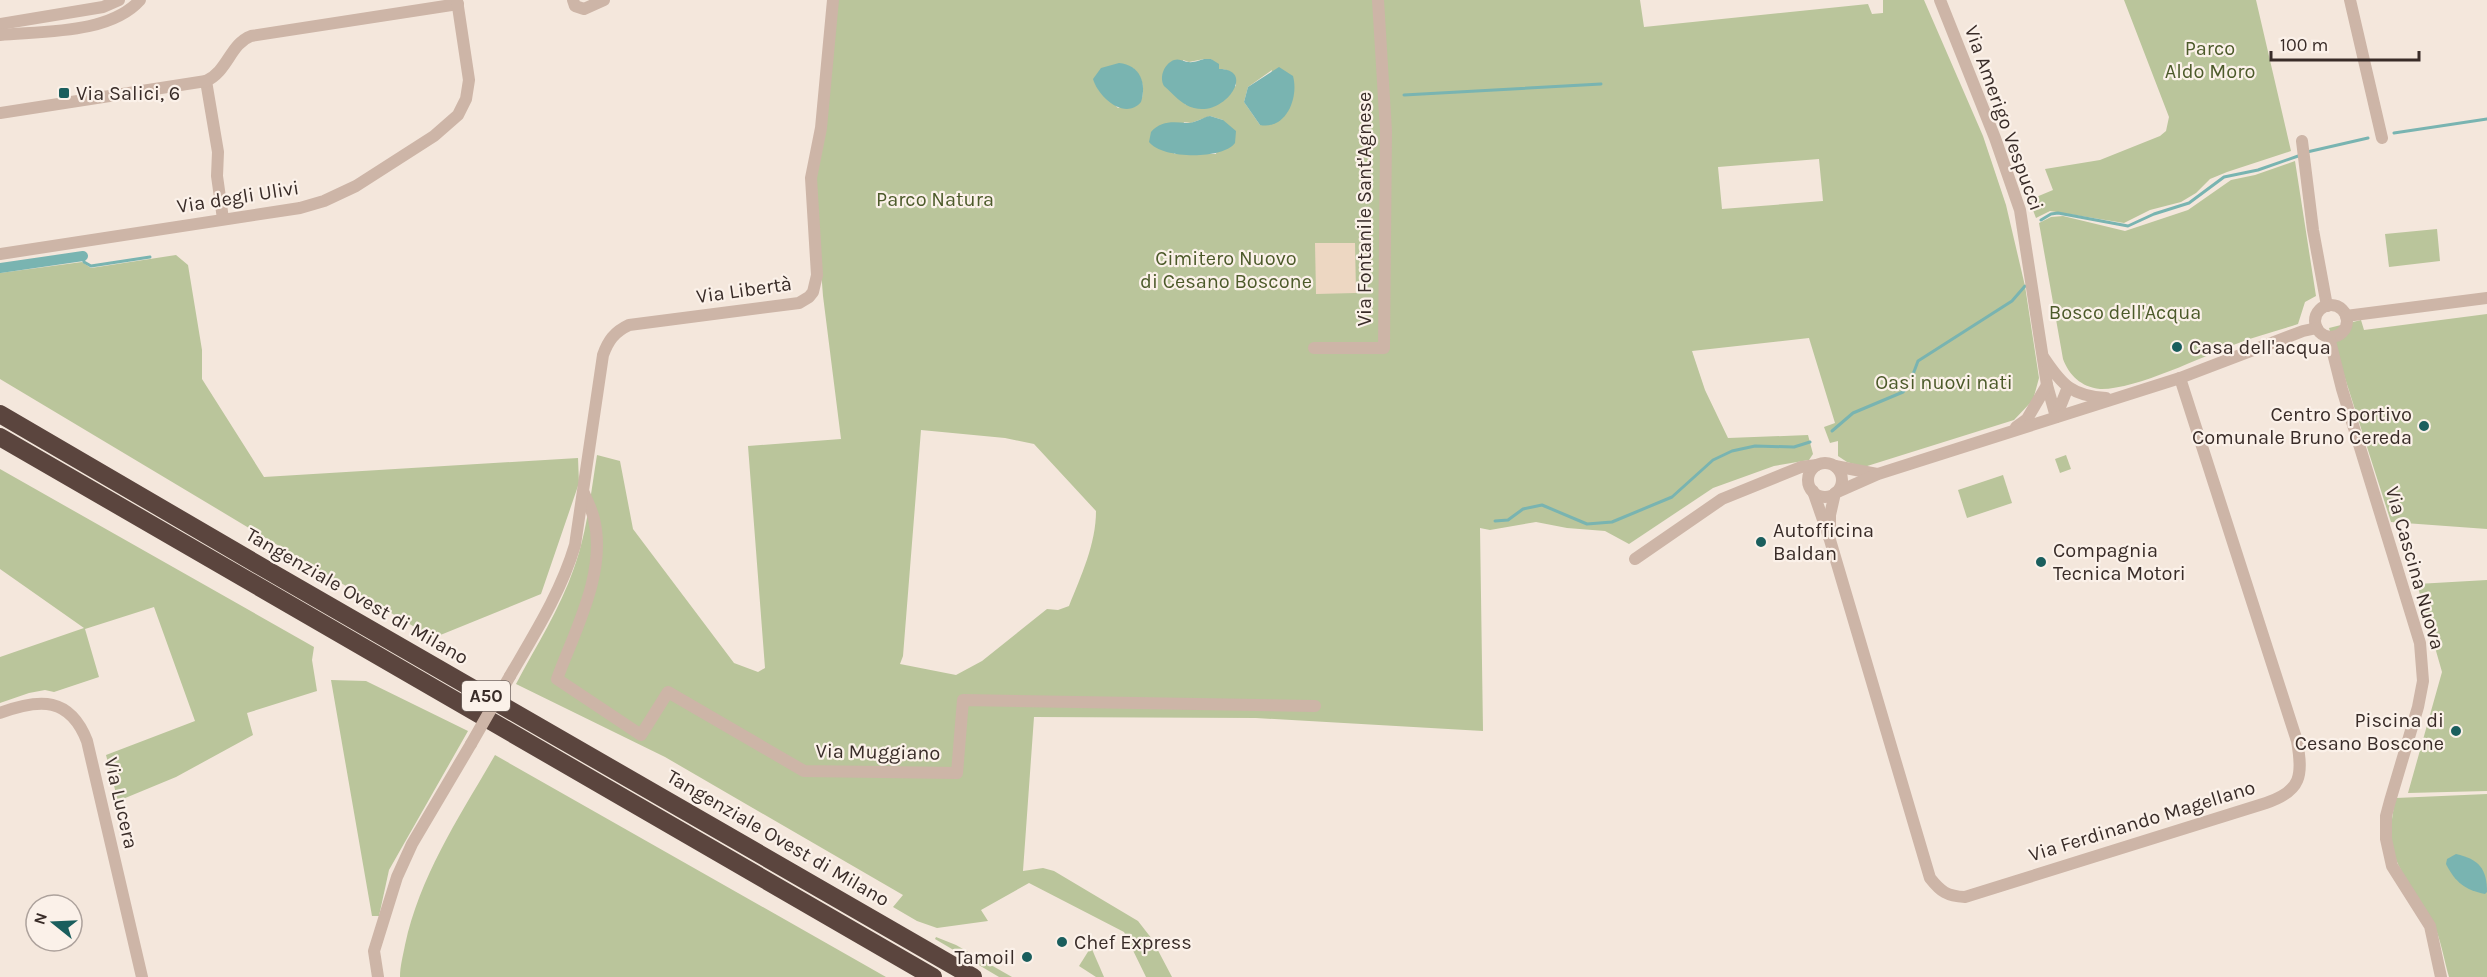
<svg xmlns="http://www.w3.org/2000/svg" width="2487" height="977" font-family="Karla,sans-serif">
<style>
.green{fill:#bac59b;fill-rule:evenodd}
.plaza{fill:#edd7c2}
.water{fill:#79b4b1}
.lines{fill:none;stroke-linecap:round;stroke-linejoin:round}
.stream{stroke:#79b4b1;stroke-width:3}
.canal{stroke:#79b4b1;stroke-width:10}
.minor{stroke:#cdb5a7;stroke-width:12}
.highway{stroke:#5b453e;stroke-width:18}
.minor-bridge{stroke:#cdb5a7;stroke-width:12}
.poi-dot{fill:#1a5e5d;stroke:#fbf1e9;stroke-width:2}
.labels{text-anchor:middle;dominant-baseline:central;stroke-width:4.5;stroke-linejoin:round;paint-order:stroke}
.shield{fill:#fbf1e9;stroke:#736762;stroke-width:1.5}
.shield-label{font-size:18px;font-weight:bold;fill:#392c28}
.park-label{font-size:20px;fill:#4c5a2a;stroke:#fbf1e9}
.poi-label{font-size:20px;fill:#392c28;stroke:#fbf1e9;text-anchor:start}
.street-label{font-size:20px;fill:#392c28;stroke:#fbf1e9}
</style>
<rect width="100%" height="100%" fill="#f4e7dc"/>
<g class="green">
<path d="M836,0H1640L1644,27L1868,4L1872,14L1883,13V0H1924L1983,136L2006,205L2025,286L2039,378L2033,400L2014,420L1864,467L1847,462L1838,456V441L1830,443L1824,427L1835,423L1809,338L1692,351L1705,390L1728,438L1808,435L1813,454L1809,460L1774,466L1713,488L1629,544L1605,531L1567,528L1536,522L1490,530L1480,528L1483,731L1256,718L1034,717L1023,871L1043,868L1054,871L1138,921L1152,939L1172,977H1146L1124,932L1029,883L981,910L988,921L937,928L917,921L893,907L903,895L665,757L516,684C536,646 560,609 574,568C587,532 591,492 597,455L620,461L633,529L734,663L758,672L765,668L748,446L841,439L823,296L815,193ZM1204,59H1211L1219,69C1230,69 1236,75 1236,86L1186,105L1180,98L1183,60L1189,62ZM1133,68C1141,78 1145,84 1142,98L1118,108L1098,89ZM1272,70L1260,125L1244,102L1248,87ZM1210,116L1223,120L1216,154H1174L1184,122L1191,123ZM1819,159L1823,201L1722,209L1718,167ZM921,430L1005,438L1034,444L1096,511C1096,544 1081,576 1069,606L1058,610L1047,609L982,661L956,675L900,664L903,656Z"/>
<polygon points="2124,0 2256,0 2291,151 2227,172 2210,179 2196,193 2181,202 2150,210 2124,223 2050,211 2036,218 2029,200 2053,190 2045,169 2100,160 2160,136 2166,131 2169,117"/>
<path d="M2295,161L2316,296L2305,302L2298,324C2277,331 2256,336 2236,344C2201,357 2135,390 2100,389C2081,387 2069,375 2063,359L2039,223L2051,217L2063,216L2125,231L2188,210L2231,180L2255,175Z"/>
<polygon points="2437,229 2440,261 2389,267 2385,234"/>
<polygon points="176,255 188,265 202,350 202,379 264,477 578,458 579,483 541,594 433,638 0,379 0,273 82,262 91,268"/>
<polygon points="2487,314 2487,529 2391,522 2329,328 2361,320 2364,330"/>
<polygon points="2066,455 2071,469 2060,473 2055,459"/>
<polygon points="0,469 314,647 312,660 317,691 247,713 253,735 176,777 118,801 106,755 195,721 154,607 85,629 99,677 54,692 45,690 29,693 0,703 0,657 84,628 0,569"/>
<polygon points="2003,475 2012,503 1967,518 1958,490"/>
<polygon points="2487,580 2487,791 2408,793 2442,672 2417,584"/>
<polygon points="331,680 366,681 468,731 389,870 379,916 372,916"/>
<path d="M495,755L886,977H400C400,966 403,956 405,945C420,875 460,816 495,755Z"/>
<path d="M2487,794V977H2449C2444,960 2441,939 2433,923C2407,871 2380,863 2396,798Z"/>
<polygon points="936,937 956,945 1012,977 999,977 935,939"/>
<polygon points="1091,947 1104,977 1096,977 1079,966"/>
</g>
<polygon class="plaza" points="1315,243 1355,243 1356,293 1316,294"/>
<g class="water">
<path d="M1204,59H1211L1219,64V69C1257,69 1225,117 1194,108C1183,106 1172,93 1164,86C1159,77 1164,64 1174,60C1180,58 1184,62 1189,62C1193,63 1200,60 1204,59Z"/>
<path d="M1119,63C1140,65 1147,83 1141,102C1125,121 1098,97 1093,79L1101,68Z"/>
<path d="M1279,67L1293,76C1299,98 1286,130 1260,125L1244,102L1248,87Z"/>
<path d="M1210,116L1223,120L1236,131L1235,143C1222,160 1162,159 1149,142L1151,132C1161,120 1174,122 1187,123C1194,124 1203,117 1210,116Z"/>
<path d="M2456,854C2479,859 2487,869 2487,892L2485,894C2465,890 2455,882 2446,864L2447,859Z"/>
</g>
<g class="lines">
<g class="stream">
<polyline points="1404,95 1601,84"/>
<polyline points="2394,133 2487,119"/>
<polyline points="2307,152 2368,138"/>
<polyline points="2041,220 2051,214 2058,213 2128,226 2154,214 2189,203 2224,177 2258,170 2301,155"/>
<polyline points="83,256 84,262 91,266 150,257"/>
<polyline points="1832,431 1853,413 1903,392 1909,385 1918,361 2012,301 2025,286"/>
<polyline points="1495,521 1508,520 1523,509 1542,505 1587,524 1612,522 1672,497 1713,460 1732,451 1755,446 1794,447 1810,442"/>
</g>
<polyline class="canal" points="0,268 83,256"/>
<g class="minor">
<polyline points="573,0 575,6 584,9 604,0"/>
<polyline points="1940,0 1995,138 2020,210 2047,385 2056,417"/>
<polyline points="2350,0 2382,138"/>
<polyline points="0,24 103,7 119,0"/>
<path d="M0,35C43,31 110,34 140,0"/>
<polyline points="206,81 218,152 217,176 223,219"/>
<path d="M0,113L206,81C228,71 230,44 251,36L458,4"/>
<polyline points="2302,141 2313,230 2327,306"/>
<polyline points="0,254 300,208 324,201 356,186 434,136 458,115 466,99 469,80 457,0"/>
<circle cx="2331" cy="321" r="16"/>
<polyline points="2346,316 2487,298"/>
<polyline points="2329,337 2342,389 2420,643 2423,681 2418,707 2390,801 2386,816 2386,839 2392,866 2430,926 2441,977"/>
<polyline points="1314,348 1384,348 1386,131 1378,0"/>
<path d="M2044,358C2062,385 2072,396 2106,398"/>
<polyline points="2056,417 2068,387"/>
<polyline points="2016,427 2027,419 2047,385"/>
<circle cx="1825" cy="480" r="17"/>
<polyline points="1835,466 1877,474"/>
<path d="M1813,491L1830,540L1930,878C1941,892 1947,896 1965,897L2266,803C2302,791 2303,775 2297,741L2180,378"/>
<path d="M584,493C587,501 592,510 594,519C607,572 575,630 557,679L641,735L668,692L804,771L957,773L963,700L1315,706"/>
<polyline points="1830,530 1830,515 1835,493 1878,474 2180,378 2303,331 2317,328"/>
<polyline points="1635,559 1722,499 1801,467 1817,465"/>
<path d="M510,676C535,633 561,592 575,545L603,355C608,341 614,332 629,325L799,303L809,297L813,292L817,275L811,178L821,128L833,0"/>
<path d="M0,713C40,698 70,697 87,741L142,977"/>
<polyline points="378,977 374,951 397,877 412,844 471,744"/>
</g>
<g class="highway">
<polyline points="0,414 262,567 973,977"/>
<polyline points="0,437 933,977"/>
</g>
<polyline class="minor-bridge" points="471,744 510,676"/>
</g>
<g class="poi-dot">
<rect x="58" y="87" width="12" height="12" rx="3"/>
<circle cx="2177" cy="347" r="6"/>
<circle cx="2424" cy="426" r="6"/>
<circle cx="1761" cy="542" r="6"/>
<circle cx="2041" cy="562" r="6"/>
<circle cx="2456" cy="731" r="6"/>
<circle cx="1062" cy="942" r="6"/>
<circle cx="1027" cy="957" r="6"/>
</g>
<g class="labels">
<rect class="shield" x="462" y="681" width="48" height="30" rx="4.5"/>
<g class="shield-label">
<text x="486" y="696">A50</text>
</g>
<g class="park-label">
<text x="2210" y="48">Parco<tspan x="2210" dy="23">Aldo Moro</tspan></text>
<text x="935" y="199">Parco Natura</text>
<text x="1226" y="258">Cimitero Nuovo<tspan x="1226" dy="23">di Cesano Boscone</tspan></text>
<text x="2125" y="312">Bosco dell'Acqua</text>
<text x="1944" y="382">Oasi nuovi nati</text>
</g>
<g class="poi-label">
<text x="76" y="93">Via Salici, 6</text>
<text x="2189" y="347">Casa dell'acqua</text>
<text x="2412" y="414" text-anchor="end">Centro Sportivo<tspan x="2412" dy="23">Comunale Bruno Cereda</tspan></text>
<text x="1773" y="530">Autofficina<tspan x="1773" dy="23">Baldan</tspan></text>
<text x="2053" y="550">Compagnia<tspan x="2053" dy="23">Tecnica Motori</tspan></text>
<text x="2444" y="720" text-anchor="end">Piscina di<tspan x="2444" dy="23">Cesano Boscone</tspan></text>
<text x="1074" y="942">Chef Express</text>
<text x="1015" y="957" text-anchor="end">Tamoil</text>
</g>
<g class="street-label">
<text transform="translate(2004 118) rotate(70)">Via Amerigo Vespucci</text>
<text transform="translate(238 197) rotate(-9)">Via degli Ulivi</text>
<text transform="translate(1364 209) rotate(-90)">Via Fontanile Sant'Agnese</text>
<text transform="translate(744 290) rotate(-8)">Via Libertà</text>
<text transform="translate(2415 568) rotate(74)">Via Cascina Nuova</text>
<text transform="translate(357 596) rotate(30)">Tangenziale Ovest di Milano</text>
<text transform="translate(878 752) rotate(1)">Via Muggiano</text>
<text transform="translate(121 803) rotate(77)">Via Lucera</text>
<text transform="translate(2142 821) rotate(-17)">Via Ferdinando Magellano</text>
<text transform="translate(778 838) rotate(30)">Tangenziale Ovest di Milano</text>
</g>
</g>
<g transform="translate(54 923) rotate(288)"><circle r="28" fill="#fbf1e9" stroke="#ada29c" stroke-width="1.5"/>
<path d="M0-4.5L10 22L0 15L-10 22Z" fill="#1a5e5d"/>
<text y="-9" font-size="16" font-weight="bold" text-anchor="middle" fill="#392c28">N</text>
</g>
<path d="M2271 51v9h148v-9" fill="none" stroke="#392c28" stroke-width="3"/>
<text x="2280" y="51" font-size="18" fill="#392c28" stroke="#fbf1e9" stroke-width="4.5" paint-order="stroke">100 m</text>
</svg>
